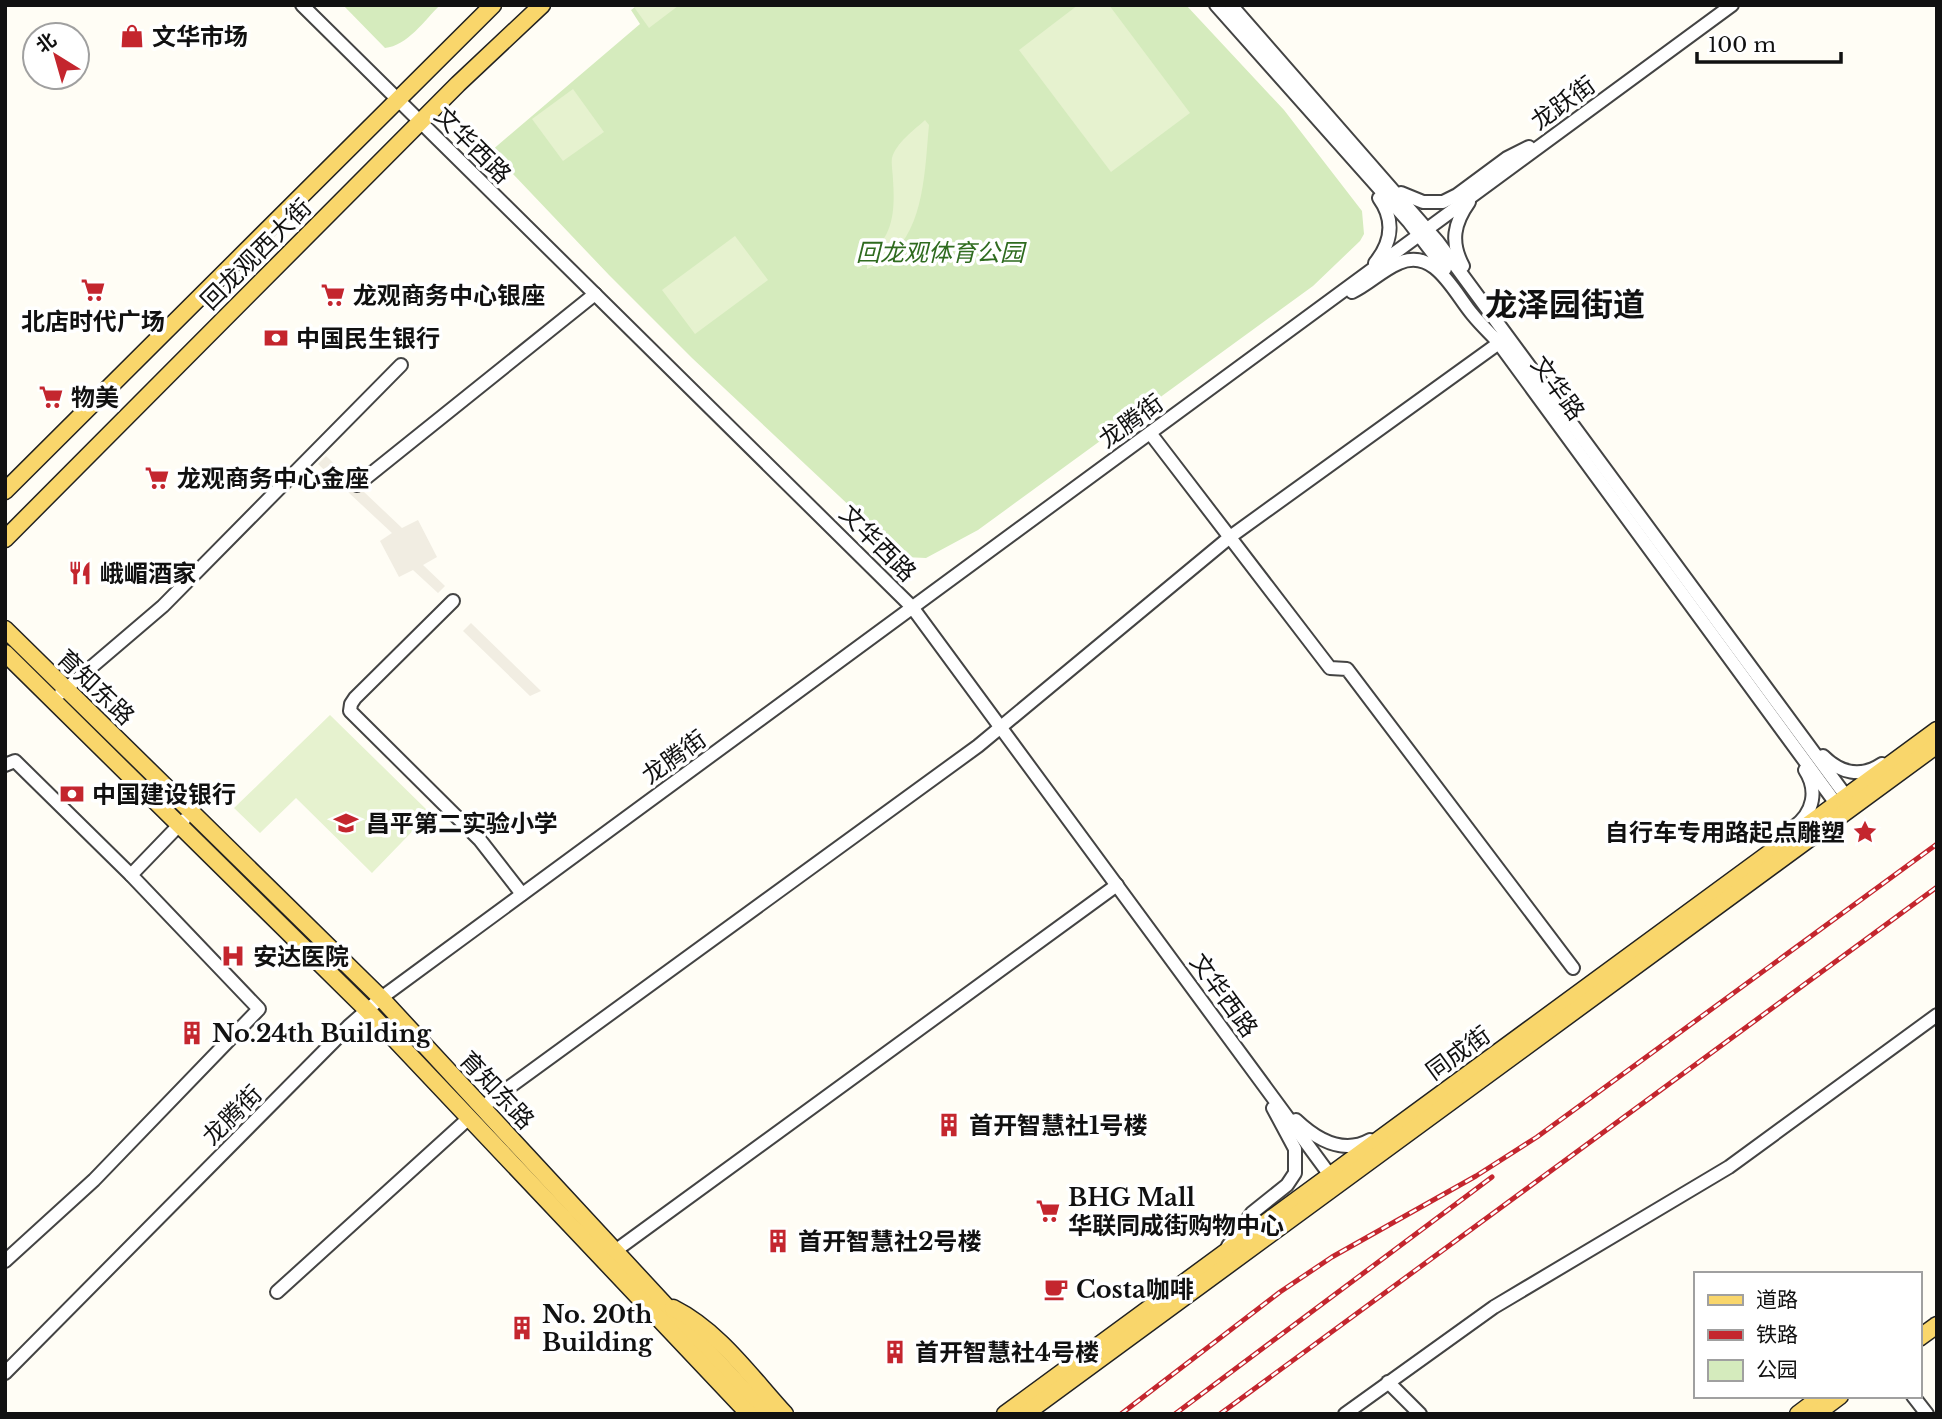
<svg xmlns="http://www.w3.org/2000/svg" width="1942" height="1419" font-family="'Libre Baskerville','Noto Sans SC',serif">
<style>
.green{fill:#d5ebbd}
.pitch{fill:#e6f2cf}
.plaza{fill:#f1ede2}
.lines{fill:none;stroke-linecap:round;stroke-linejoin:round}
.minor-casing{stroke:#444;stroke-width:16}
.major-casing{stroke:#222;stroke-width:19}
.minor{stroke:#fff;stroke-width:12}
.major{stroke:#f9d66b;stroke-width:16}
.rail-casing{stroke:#c4262e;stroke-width:5}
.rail{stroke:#fff;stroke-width:2.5;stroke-dasharray:8;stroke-linecap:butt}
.labels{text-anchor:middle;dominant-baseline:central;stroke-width:7;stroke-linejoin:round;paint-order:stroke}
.poi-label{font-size:24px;font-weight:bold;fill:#111;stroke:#fff;text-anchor:start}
.street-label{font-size:24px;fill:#111;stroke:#fff}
.park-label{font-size:24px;font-style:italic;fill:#2f6b1f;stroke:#fff}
.district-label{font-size:32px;font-weight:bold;fill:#111;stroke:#fff}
</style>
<rect width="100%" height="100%" fill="#fffdf5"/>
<g class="green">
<path d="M343,5H440C425,20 407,46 385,48Z"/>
<polygon points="638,5 1186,5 1284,110 1362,211 1364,234 1360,241 1313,286 978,530 926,558 904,557 692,358 609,275 491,151 640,24 631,10"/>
</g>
<g class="pitch">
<polygon points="636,5 677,5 678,6 649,28 634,7"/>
<polygon points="1078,5 1109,5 1190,113 1111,172 1019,50"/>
<polygon points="573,89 604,132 563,161 532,119"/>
<path d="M925,120L929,125C924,177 925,248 867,269V253C894,240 895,208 893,180C893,174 891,164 892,158C896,143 914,130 925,120Z"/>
<polygon points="735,236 768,280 695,334 662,290"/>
<polygon points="330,715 430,813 372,873 296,798 260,833 234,808"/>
</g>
<g class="plaza">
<polygon points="326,456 402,528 418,520 437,557 423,565 445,586 438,593 413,570 399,577 380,541 392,533 318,464"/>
<polygon points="471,623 541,691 530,696 463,631"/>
</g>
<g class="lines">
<g class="minor-casing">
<g id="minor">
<polyline points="302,5 912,607 1335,1182"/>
<polyline points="1216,5 1409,222 1445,269"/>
<polyline points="1231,5 1438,242 1851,803"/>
<polyline points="1401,193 1423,202 1443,202 1457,195 1507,158 1529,147"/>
<path d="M1375,263C1392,242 1395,220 1379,198"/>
<path d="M1463,266C1450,242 1454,223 1469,202"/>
<polyline points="1495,338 1840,809"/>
<polyline points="1150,433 1330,668 1347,669 1573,968"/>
<polyline points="357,485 595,294"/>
<polyline points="453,601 355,698 351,704 350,711 480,840 522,894"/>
<polyline points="61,693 163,606 401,365"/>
<path d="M1823,756C1840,773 1861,778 1882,764"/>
<polyline points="5,765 15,761 131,875"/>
<path d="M1794,827C1814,812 1818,790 1805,770"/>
<path d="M482,1107L978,746L1230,537L1499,343C1491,334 1481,325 1473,315C1454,293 1435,247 1399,263C1382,270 1369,284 1352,292"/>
<path d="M1296,1120C1316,1139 1343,1155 1370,1140"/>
<polyline points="1228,1246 1252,1213 1287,1185 1295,1173 1295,1149 1273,1108"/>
<polyline points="615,1251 1117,885"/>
<polyline points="5,1261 94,1180 259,1009 131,875 184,820"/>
<polyline points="277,1292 469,1118"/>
<polyline points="5,1373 350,1025 381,998 1732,5"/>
<polyline points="1388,1382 1420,1414"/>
<polyline points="1913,1396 1927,1414"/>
<polyline points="1345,1414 1494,1307 1729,1167 1937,1015"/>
</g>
</g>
<g class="major-casing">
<g id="major">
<polyline points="5,491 493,5"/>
<polyline points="5,539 458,84 542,5"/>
<polyline points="5,629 381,998 766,1414"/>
<polyline points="5,653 367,1010 749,1414"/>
<path d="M673,1308C719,1331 751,1377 785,1414"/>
<polyline points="1919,1338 1937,1325"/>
<polyline points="1005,1414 1937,730"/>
<polyline points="1025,1414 1937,745"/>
<polyline points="1798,1414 1822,1396"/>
<polyline points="1816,1414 1840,1396"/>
</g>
</g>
<use href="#minor" class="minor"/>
<use href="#major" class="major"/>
<g class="rail-casing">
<g id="rail">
<polyline points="1121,1414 1280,1292 1332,1257 1476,1176 1537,1137 1937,844"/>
<polyline points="1175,1414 1492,1177"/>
<polyline points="1220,1414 1937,887"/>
</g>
</g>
<use href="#rail" class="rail"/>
</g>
<defs>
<g id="shop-bare" transform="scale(1.89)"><path d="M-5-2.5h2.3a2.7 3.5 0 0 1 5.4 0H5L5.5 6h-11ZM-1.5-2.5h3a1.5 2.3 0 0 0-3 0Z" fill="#c4262e" stroke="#fff" stroke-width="2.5" paint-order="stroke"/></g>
<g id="supermarket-bare" transform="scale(1.89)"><path d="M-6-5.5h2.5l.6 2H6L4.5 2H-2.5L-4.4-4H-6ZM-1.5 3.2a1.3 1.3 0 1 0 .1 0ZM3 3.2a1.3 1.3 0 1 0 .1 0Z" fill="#c4262e" stroke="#fff" stroke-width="2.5" paint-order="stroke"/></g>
<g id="bank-bare" transform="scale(1.89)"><path d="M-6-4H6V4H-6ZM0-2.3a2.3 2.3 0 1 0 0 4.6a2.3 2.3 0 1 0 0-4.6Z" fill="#c4262e" stroke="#fff" stroke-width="2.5" paint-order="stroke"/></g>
<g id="restaurant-bare" transform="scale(1.89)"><path d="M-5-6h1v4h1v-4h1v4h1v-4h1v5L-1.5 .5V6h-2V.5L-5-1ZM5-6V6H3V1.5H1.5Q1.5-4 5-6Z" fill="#c4262e" stroke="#fff" stroke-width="2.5" paint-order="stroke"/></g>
<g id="school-bare" transform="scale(1.89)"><path d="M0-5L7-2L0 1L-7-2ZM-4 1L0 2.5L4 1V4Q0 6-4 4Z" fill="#c4262e" stroke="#fff" stroke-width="2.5" paint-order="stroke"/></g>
<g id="sight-bare" transform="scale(1.89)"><path d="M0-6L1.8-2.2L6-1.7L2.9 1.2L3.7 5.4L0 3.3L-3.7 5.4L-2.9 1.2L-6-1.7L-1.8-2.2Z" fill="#c4262e" stroke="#fff" stroke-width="2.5" paint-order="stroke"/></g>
<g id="hospital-bare" transform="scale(1.89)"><path d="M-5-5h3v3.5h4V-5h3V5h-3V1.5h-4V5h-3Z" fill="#c4262e" stroke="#fff" stroke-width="2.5" paint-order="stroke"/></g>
<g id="building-bare" transform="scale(1.89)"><path d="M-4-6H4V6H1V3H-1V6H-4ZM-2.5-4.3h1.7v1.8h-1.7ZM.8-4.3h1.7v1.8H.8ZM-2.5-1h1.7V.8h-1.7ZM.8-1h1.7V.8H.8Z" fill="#c4262e" stroke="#fff" stroke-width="2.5" paint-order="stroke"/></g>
<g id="cafe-bare" transform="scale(1.89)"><path d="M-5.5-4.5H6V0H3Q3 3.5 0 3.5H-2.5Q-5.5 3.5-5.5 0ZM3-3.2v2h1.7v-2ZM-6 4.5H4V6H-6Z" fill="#c4262e" stroke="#fff" stroke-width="2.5" paint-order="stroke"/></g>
</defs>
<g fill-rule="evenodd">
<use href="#shop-bare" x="132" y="36"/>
<use href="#supermarket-bare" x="93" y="290"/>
<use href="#supermarket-bare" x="333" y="295"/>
<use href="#bank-bare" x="276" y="338"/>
<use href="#supermarket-bare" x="51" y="397"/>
<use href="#supermarket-bare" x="157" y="478"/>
<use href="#restaurant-bare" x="80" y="573"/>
<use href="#bank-bare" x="72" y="794"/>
<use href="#school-bare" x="346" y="823"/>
<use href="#sight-bare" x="1865" y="832"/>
<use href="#hospital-bare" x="233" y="956"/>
<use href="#building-bare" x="192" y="1033"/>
<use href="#building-bare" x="949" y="1125"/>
<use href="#supermarket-bare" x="1048" y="1211"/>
<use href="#building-bare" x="778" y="1241"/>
<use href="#cafe-bare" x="1056" y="1289"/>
<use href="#building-bare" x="522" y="1328"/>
<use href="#building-bare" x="895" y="1352"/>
</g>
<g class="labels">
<g class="poi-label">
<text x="152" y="36">文华市场</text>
<text x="353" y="295">龙观商务中心银座</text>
<text x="93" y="321" text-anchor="middle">北店时代广场</text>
<text x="296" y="338">中国民生银行</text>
<text x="71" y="397">物美</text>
<text x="177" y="478">龙观商务中心金座</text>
<text x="100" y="573">峨嵋酒家</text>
<text x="92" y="794">中国建设银行</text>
<text x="366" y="823">昌平第二实验小学</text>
<text x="1845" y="832" text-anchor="end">自行车专用路起点雕塑</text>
<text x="253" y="956">安达医院</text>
<text x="212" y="1033">No.24th Building</text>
<text x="969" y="1125">首开智慧社1号楼</text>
<text x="1068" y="1197">BHG Mall<tspan x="1068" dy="28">华联同成街购物中心</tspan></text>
<text x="798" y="1241">首开智慧社2号楼</text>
<text x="1076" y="1289">Costa咖啡</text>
<text x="542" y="1314">No. 20th<tspan x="542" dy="28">Building</tspan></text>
<text x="915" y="1352">首开智慧社4号楼</text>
</g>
<g class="street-label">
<text transform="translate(1563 103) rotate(-36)">龙跃街</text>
<text transform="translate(473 145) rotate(45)">文华西路</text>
<text transform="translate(256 254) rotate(-45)">回龙观西大街</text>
<text transform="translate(1558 388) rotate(54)">文华路</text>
<text transform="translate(1131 421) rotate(-36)">龙腾街</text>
<text transform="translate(878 543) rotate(45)">文华西路</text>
<text transform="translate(96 687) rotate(44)">育知东路</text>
<text transform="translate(674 757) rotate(-36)">龙腾街</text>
<text transform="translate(1224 995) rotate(54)">文华西路</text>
<text transform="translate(1458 1053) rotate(-36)">同成街</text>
<text transform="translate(497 1090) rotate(47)">育知东路</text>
<text transform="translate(232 1115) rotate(-45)">龙腾街</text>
</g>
<g class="park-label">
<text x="940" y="252">回龙观体育公园</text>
</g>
<g class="district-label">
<text x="1565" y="305">龙泽园街道</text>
</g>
</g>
<rect width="1942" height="1419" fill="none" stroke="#111111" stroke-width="14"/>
<rect x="1694" y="1272" width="228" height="126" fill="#ffffff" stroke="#a0a0a0" stroke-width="2"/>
<rect x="1708" y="1295" width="35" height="10" fill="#f9d66b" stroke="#a0a0a0" stroke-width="2"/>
<text x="1756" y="1307" font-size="21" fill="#111111">道路</text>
<rect x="1708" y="1330" width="35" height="10" fill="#c4262e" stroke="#a0a0a0" stroke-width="2"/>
<text x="1756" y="1342" font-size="21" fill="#111111">铁路</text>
<rect x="1708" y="1360" width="35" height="21" fill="#d5ebbd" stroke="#a0a0a0" stroke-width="2"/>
<text x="1756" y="1377" font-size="21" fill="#111111">公园</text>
<g transform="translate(56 56) rotate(323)"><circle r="33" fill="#ffffff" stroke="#a0a0a0" stroke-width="2"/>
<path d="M0-5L12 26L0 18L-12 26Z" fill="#c4262e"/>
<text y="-10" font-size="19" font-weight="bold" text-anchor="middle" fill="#111111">北</text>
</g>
<path d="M1697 52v10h144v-10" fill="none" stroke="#111111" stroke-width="3.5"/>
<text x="1708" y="52" font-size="21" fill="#111111" stroke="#ffffff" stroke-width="5" paint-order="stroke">100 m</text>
</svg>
